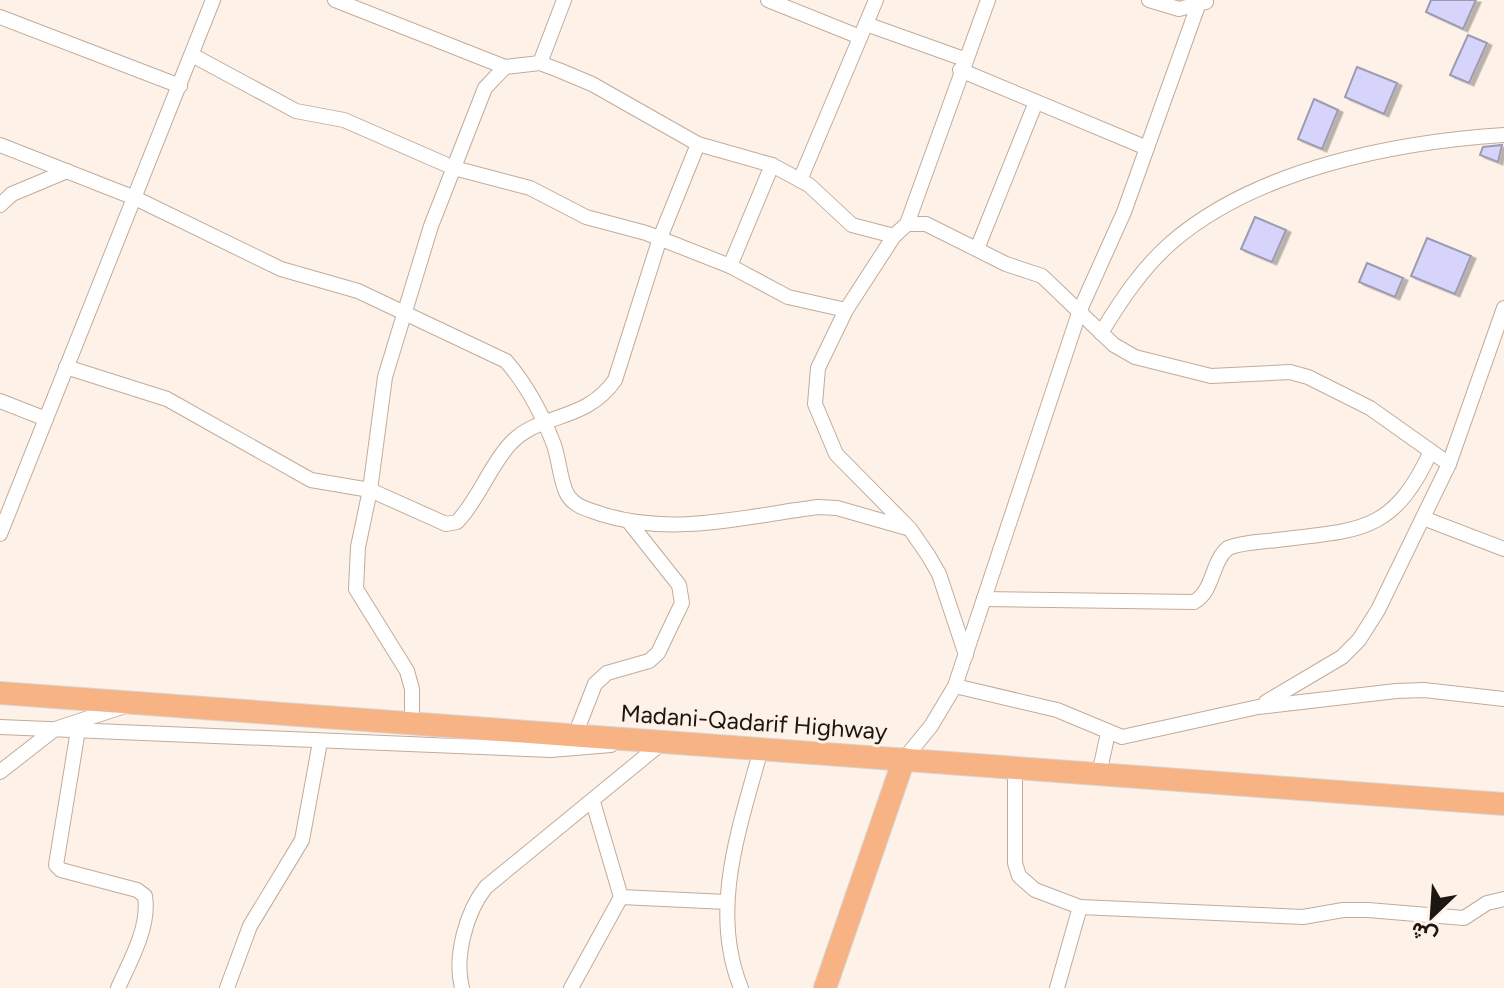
<svg xmlns="http://www.w3.org/2000/svg" width="1504" height="988" font-family="Figtree,Vazirmatn,sans-serif">
<style>
.building{fill:#d7d4fb;stroke:#9c9bb1;stroke-width:2;filter:url(#shadow)}
.lines{fill:none;stroke-linecap:round;stroke-linejoin:round}
.minor-casing{stroke:#bfac9c;stroke-width:16}
.trunk-casing{stroke:#d6d5d4;stroke-width:24}
.minor{stroke:#fff;stroke-width:14}
.trunk{stroke:#f7b384;stroke-width:22}
.labels{text-anchor:middle;dominant-baseline:central;stroke-width:6;stroke-linejoin:round;paint-order:stroke}
.street-label{font-size:24px;fill:#1c1510;stroke:#fef2e8}
</style>
<defs>
<filter id="shadow"><feDropShadow dx="4.5" dy="2.5" stdDeviation="0" flood-color="#0004"/></filter>
</defs>
<rect width="100%" height="100%" fill="#fef2e8"/>
<g class="building">
<polygon points="1431,0 1476,0 1463,29 1426,12"/>
<polygon points="1468,35 1487,43 1469,83 1450,75"/>
<polygon points="1357,67 1397,83 1384,114 1345,97"/>
<polygon points="1314,99 1338,110 1322,149 1298,139"/>
<polygon points="1502,145 1498,162 1480,155 1483,147"/>
<polygon points="1255,217 1286,230 1272,262 1241,249"/>
<polygon points="1427,238 1471,256 1455,294 1411,276"/>
<polygon points="1367,263 1403,278 1395,297 1359,282"/>
</g>
<g class="lines">
<g class="minor-casing">
<g id="minor">
<polyline points="335,0 505,67 540,63 561,71 592,84 698,144 772,165 809,185 852,225 894,236"/>
<polyline points="768,0 860,37"/>
<polyline points="1149,0 1179,9 1206,2"/>
<polyline points="0,17 180,86"/>
<polyline points="866,24 964,59"/>
<polyline points="192,55 296,111 344,120 454,168 530,188 586,217 646,233 730,266 788,297 846,310"/>
<polyline points="540,63 564,0"/>
<polyline points="960,70 1147,148"/>
<path d="M0,145L135,198L281,269L358,291L506,361C526,384 543,416 554,445C559,460 560,478 566,492C573,507 588,509 601,514C674,537 746,516 818,507L837,508L907,528"/>
<polyline points="800,180 876,0"/>
<polyline points="0,205 12,194 67,171"/>
<polyline points="907,224 988,0"/>
<polyline points="977,249 1036,102"/>
<polyline points="730,266 772,165"/>
<path d="M1101,333C1121,300 1143,267 1172,242C1257,169 1395,142 1504,135"/>
<path d="M66,367L167,399L311,480L370,490L446,524L457,522C479,499 489,467 510,444C539,412 585,423 615,380L660,238L698,144"/>
<polyline points="0,401 46,419"/>
<polyline points="1423,518 1504,549"/>
<polyline points="0,534 213,0"/>
<path d="M984,599L1194,602C1214,591 1211,562 1228,548C1243,542 1261,542 1277,540C1359,530 1393,534 1431,451"/>
<polyline points="966,655 939,574 928,555 910,529 836,454 815,404 818,368 846,310 894,236 907,224 926,224 1006,264 1042,276 1114,345 1135,357 1211,376 1290,372 1308,377 1370,408 1449,464"/>
<polyline points="955,686 1057,710 1122,737 1258,707 1396,691 1424,690 1504,699"/>
<polyline points="1266,702 1342,657 1359,640 1378,610 1449,464 1504,308"/>
<polyline points="412,723 412,689 407,671 356,589 358,547 370,490 385,377 431,226 485,88 505,67"/>
<polyline points="0,727 551,750 611,745"/>
<path d="M78,730L56,865L61,870L137,890L145,896C150,927 130,961 118,988"/>
<polyline points="575,735 595,684 607,673 649,661 658,653 682,603 679,585 629,522"/>
<polyline points="904,759 931,726 955,686 1080,310 1124,212 1200,0"/>
<polyline points="1015,767 1015,863 1019,876 1035,890 1080,907 1303,917 1343,910 1368,910 1464,918 1487,903 1504,899"/>
<polyline points="0,772 55,729 125,706"/>
<polyline points="1099,774 1108,733"/>
<polyline points="621,897 727,902"/>
<polyline points="227,988 250,926 302,840 320,742"/>
<path d="M462,988C454,957 466,912 486,887L663,742"/>
<polyline points="571,988 621,897 593,802"/>
<path d="M741,988C709,909 740,827 761,749"/>
<polyline points="1057,988 1080,907"/>
</g>
</g>
<g class="trunk-casing">
<g id="trunk">
<polyline points="0,693 1504,804"/>
<polyline points="825,988 904,759"/>
</g>
</g>
<use href="#minor" class="minor"/>
<use href="#trunk" class="trunk"/>
</g>
<g class="labels">
<g class="street-label">
<text transform="translate(754 722) rotate(4)">Madani-Qadarif Highway</text>
</g>
</g>
<g transform="translate(1432 916) rotate(205)" stroke="#fef2e8" stroke-width="6" paint-order="stroke">
<path d="M0-6L14 30L0 20L-14 30Z" fill="#1c1510"/>
<text y="-12" font-size="22" font-weight="bold" text-anchor="middle" fill="#1c1510">ش</text>
</g>
</svg>
